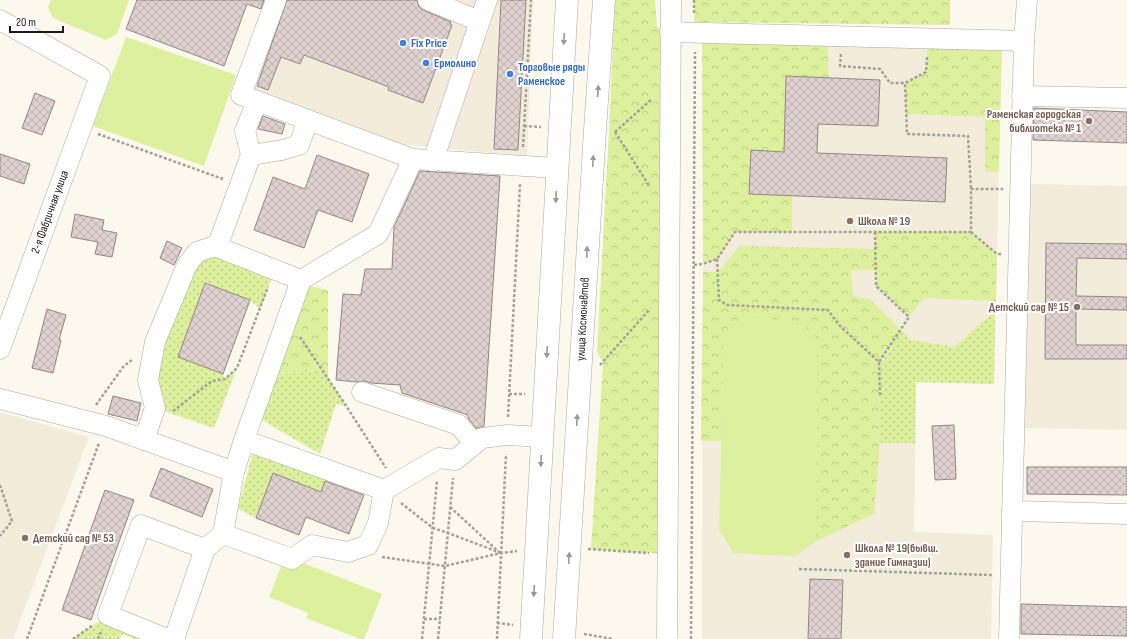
<svg xmlns="http://www.w3.org/2000/svg" width="1127" height="639" font-family="'Sofia Sans Condensed',sans-serif">
<style>
.built{fill:#f3ecda}
.grass{fill:url(#grass-dots)}
.forest{fill:url(#forest-crowns)}
.pitch{fill:#dcf09d}
.building{fill:url(#building-cross-hatch);stroke:#938786}
.lines{fill:none;stroke-linecap:round;stroke-linejoin:round}
.minor-casing{stroke:#ada99f;stroke-width:21}
.major-casing{stroke:#ada99f;stroke-width:23}
.path{stroke:#a5a29a;stroke-width:2.5;stroke-dasharray:3 2;stroke-linecap:butt}
.minor{stroke:#fff;stroke-width:20}
.major{stroke:#fff;stroke-width:22}
.oneway{fill:#999897}
.shop-dot{fill:#3f7fe0;stroke:#fff;stroke-width:1.5}
.education-dot{fill:#8d6e63;stroke:#fff;stroke-width:1.5}
.labels{text-anchor:middle;dominant-baseline:central;stroke-width:4;stroke-linejoin:round;paint-order:stroke}
.shop-label{font-size:12px;font-weight:bold;fill:#366cbe;stroke:#fff;text-anchor:start}
.education-label{font-size:12px;font-weight:bold;fill:#785e54;stroke:#fff;text-anchor:start}
.street-label{font-size:12px;fill:#1d1b18;stroke:#fff}
</style>
<defs>
<pattern id="grass-dots" width="8" height="8" patternUnits="userSpaceOnUse"><rect width="8" height="8" fill="#dcf09d"/><path d="M2 2h.1M6 6h.1" fill="none" stroke="#bccd86" stroke-width="1.8" stroke-linecap="round"/></pattern>
<pattern id="forest-crowns" width="20" height="18" patternUnits="userSpaceOnUse"><rect width="20" height="18" fill="#dcf09d"/><path d="M2 6a3 3 0 1 1 6 0M12 15a3 3 0 1 1 6 0" fill="none" stroke="#bccd86"/></pattern>
<pattern id="building-cross-hatch" width="8" height="8" patternUnits="userSpaceOnUse"><rect width="8" height="8" fill="#ded1cf"/><path d="M0 0l8 8M0 8l8-8" fill="none" stroke="#beb3b1"/></pattern>
</defs>
<rect width="100%" height="100%" fill="#fcf8ed"/>
<g class="built">
<polygon points="271,0 533,0 527,156 397,144 235,98"/>
<polygon points="702,41 1002,42 994,384 916,382 914,532 993,535 991,639 702,639 703,272"/>
<polygon points="1030,184 1127,186 1127,430 1025,428"/>
<polygon points="0,412 89,437 13,639 0,639"/>
</g>
<g class="grass">
<polygon points="197,252 275,270 260,309 250,300 205,284 178,357 223,374 225,379 237,368 214,428 155,408 155,342"/>
<polygon points="995,311 994,384 916,382 915,443 880,443 879,367 901,330 911,340 954,347"/>
<polygon points="306,369 328,378 346,406 336,404 320,454 253,415 266,379"/>
<polygon points="255,444 326,477 321,492 273,473 256,518 238,509"/>
<polygon points="108,615 156,639 135,639 122,634 120,639 73,639"/>
</g>
<g class="forest">
<polygon points="615,0 655,0 657,27 670,32 667,554 591,549 603,363 597,351 609,131"/>
<polygon points="694,0 950,0 950,25 694,22"/>
<polygon points="928,38 1002,42 999,172 985,171 985,117 906,114 905,83 926,72"/>
<polygon points="827,39 829,78 786,76 784,152 751,151 749,194 792,196 792,232 735,232 717,259 703,264 702,41"/>
<polygon points="875,232 971,232 997,254 996,301 924,298 909,317 876,286 876,270 851,270 853,296 870,299 901,330 879,362 880,443 874,514 816,541 817,339 724,333 721,441 701,441 703,272 718,272 740,246 875,249"/>
<polygon points="310,286 328,290 328,378 306,369 266,379 298,288"/>
</g>
<g class="pitch">
<polygon points="51,0 129,0 117,34 106,40 53,18 48,7"/>
<polygon points="126,37 236,75 204,166 93,126"/>
<polygon points="742,317 800,321 817,339 816,541 795,556 734,553 719,530 724,333"/>
<polygon points="285,556 382,594 364,639 360,639 306,618 308,613 269,597"/>
</g>
<g class="building">
<polygon points="137,0 264,0 261,9 247,4 224,66 126,29"/>
<polygon points="287,0 417,0 419,7 423,10 451,22 450,24 452,25 423,103 388,90 389,87 304,55 300,64 281,57 268,90 257,86"/>
<polygon points="501,0 526,0 518,150 494,149"/>
<polygon points="786,76 880,80 878,126 818,124 817,153 947,158 945,202 749,194 751,150 784,152"/>
<polygon points="35,93 55,101 42,135 22,128"/>
<polygon points="1034,108 1127,112 1127,143 1033,140"/>
<polygon points="263,116 285,124 282,134 258,129"/>
<polygon points="0,154 30,164 24,184 0,176"/>
<polygon points="317,155 369,174 352,222 318,210 304,248 254,230 273,177 305,189"/>
<polygon points="420,171 500,176 484,426 478,428 476,428 468,418 468,415 402,393 400,385 371,383 365,381 357,382 336,380 343,294 361,295 365,269 392,269 394,227"/>
<polygon points="75,214 104,220 102,230 117,233 112,257 95,254 98,242 71,237"/>
<polygon points="167,241 182,248 174,265 160,258"/>
<polygon points="1046,243 1127,244 1127,259 1077,258 1076,296 1127,297 1127,310 1076,309 1076,345 1127,345 1127,359 1045,359"/>
<polygon points="205,283 250,300 223,374 178,357"/>
<polygon points="47,309 66,315 59,340 61,340 53,373 32,368"/>
<polygon points="113,396 141,403 137,421 108,414"/>
<polygon points="954,425 956,479 935,480 932,426"/>
<polygon points="1027,467 1127,467 1127,495 1027,494"/>
<polygon points="161,468 213,489 202,517 150,496"/>
<polygon points="273,473 321,492 325,481 364,495 349,534 306,517 299,535 256,518"/>
<polygon points="105,490 134,500 91,620 62,610"/>
<polygon points="810,579 843,580 841,639 808,639"/>
<polygon points="1021,604 1127,607 1127,636 1021,634"/>
</g>
<g class="lines">
<g class="minor-casing">
<g id="minor">
<polyline points="276,0 241,95 413,159 557,168"/>
<polyline points="428,0 479,21"/>
<polyline points="0,20 100,76 0,349"/>
<polyline points="670,32 1024,41"/>
<polyline points="1022,96 1127,98"/>
<polyline points="257,101 245,131 251,155 217,247 301,280"/>
<polyline points="251,155 282,150 299,145 308,120"/>
<polyline points="433,161 487,0"/>
<polyline points="362,392 459,425 468,436 476,443"/>
<polyline points="0,399 106,426 234,472"/>
<polyline points="144,440 155,408 148,380 155,342 187,265 197,252 218,245"/>
<polyline points="244,440 301,280 378,234 413,159"/>
<polyline points="1012,511 1127,514"/>
<polyline points="223,534 292,559 312,545 348,552 368,545 378,523 384,490 439,458 455,460 482,438 507,435 542,437"/>
<polyline points="167,639 108,615 141,525 205,549"/>
<polyline points="174,639 205,549 223,534 234,472 244,440 384,490"/>
<polyline points="667,639 671,0"/>
<polyline points="1009,639 1024,41 1027,0"/>
</g>
</g>
<g class="major-casing">
<g id="major">
<polyline points="531,639 567,0"/>
<polyline points="564,639 595,130 604,0"/>
</g>
</g>
<g class="path">
<polyline points="694,0 694,15"/>
<polyline points="841,54 840,66 880,69 890,83 905,83"/>
<polyline points="927,57 926,72 905,83 907,134 968,136 971,189"/>
<polyline points="524,126 541,127"/>
<polyline points="615,132 650,187"/>
<polyline points="615,132 652,99"/>
<polyline points="98,134 223,179"/>
<polyline points="523,147 531,0"/>
<polyline points="875,232 876,286 909,317 879,362"/>
<polyline points="971,232 997,254 1001,254"/>
<polyline points="717,259 719,300 727,305 828,310 840,326 879,362 880,396"/>
<polyline points="694,265 703,264 717,259 735,232 971,232 971,189 1003,189"/>
<polyline points="300,337 343,401 386,468"/>
<polyline points="600,365 650,309"/>
<polyline points="509,394 525,394"/>
<polyline points="96,405 123,367 133,359"/>
<polyline points="173,411 212,381 225,379 237,368 268,287"/>
<polyline points="508,417 520,184"/>
<polyline points="0,485 12,521 0,536"/>
<polyline points="401,503 433,528 448,533 501,553"/>
<polyline points="450,507 499,552"/>
<polyline points="588,549 649,553"/>
<polyline points="382,557 445,566 501,553 517,551"/>
<polyline points="799,569 992,575"/>
<polyline points="424,619 440,619"/>
<polyline points="497,623 513,625"/>
<polyline points="584,634 613,639"/>
<polyline points="27,639 99,443"/>
<polyline points="73,639 93,625"/>
<polyline points="98,639 101,632"/>
<polyline points="422,639 437,481"/>
<polyline points="438,639 453,478"/>
<polyline points="497,639 506,454"/>
<polyline points="691,639 695,52"/>
</g>
<use href="#minor" class="minor"/>
<use href="#major" class="major"/>
</g>
<defs><path id="oneway-solid" d="M-6-.8H1V-3.2L6.5 0L1 3.2V.8H-6Z"/></defs>
<g class="oneway">
<use href="#oneway-solid" transform="translate(564 39) rotate(93)"/>
<use href="#oneway-solid" transform="translate(598 91) rotate(-86)"/>
<use href="#oneway-solid" transform="translate(593 161) rotate(-87)"/>
<use href="#oneway-solid" transform="translate(556 197) rotate(93)"/>
<use href="#oneway-solid" transform="translate(587 252) rotate(-87)"/>
<use href="#oneway-solid" transform="translate(547 352) rotate(93)"/>
<use href="#oneway-solid" transform="translate(577 420) rotate(-87)"/>
<use href="#oneway-solid" transform="translate(541 461) rotate(93)"/>
<use href="#oneway-solid" transform="translate(569 558) rotate(-87)"/>
<use href="#oneway-solid" transform="translate(534 591) rotate(93)"/>
</g>
<g class="shop-dot">
<circle cx="403" cy="43" r="4"/>
<circle cx="426" cy="63" r="4"/>
<circle cx="510" cy="74" r="4"/>
</g>
<g class="education-dot">
<circle cx="1089" cy="121" r="4"/>
<circle cx="850" cy="221" r="4"/>
<circle cx="1077" cy="307" r="4"/>
<circle cx="25" cy="538" r="4"/>
<circle cx="847" cy="555" r="4"/>
</g>
<g class="labels">
<g class="shop-label">
<text x="411" y="43">Fix Price</text>
<text x="434" y="63">Ермолино</text>
<text x="518" y="67">Торговые ряды<tspan x="518" dy="14">Раменское</tspan></text>
</g>
<g class="education-label">
<text x="1081" y="114" text-anchor="end">Раменская городская<tspan x="1081" dy="14">библиотека № 1</tspan></text>
<text x="858" y="221">Школа № 19</text>
<text x="1069" y="307" text-anchor="end">Детский сад № 15</text>
<text x="33" y="538">Детский сад № 53</text>
<text x="855" y="548">Школа № 19(бывш.<tspan x="855" dy="14">здание Гимназии)</tspan></text>
</g>
<g class="street-label">
<text transform="translate(50 212) rotate(-70)">2-я Фабричная улица</text>
<text transform="translate(583 319) rotate(-87)">улица Космонавтов</text>
</g>
</g>
<path d="M10 26v6h53v-6" fill="none" stroke="#1d1b18" stroke-width="2"/>
<text x="16" y="26" font-size="12" fill="#1d1b18" stroke="#ffffff" stroke-width="3" paint-order="stroke">20 m</text>
</svg>
